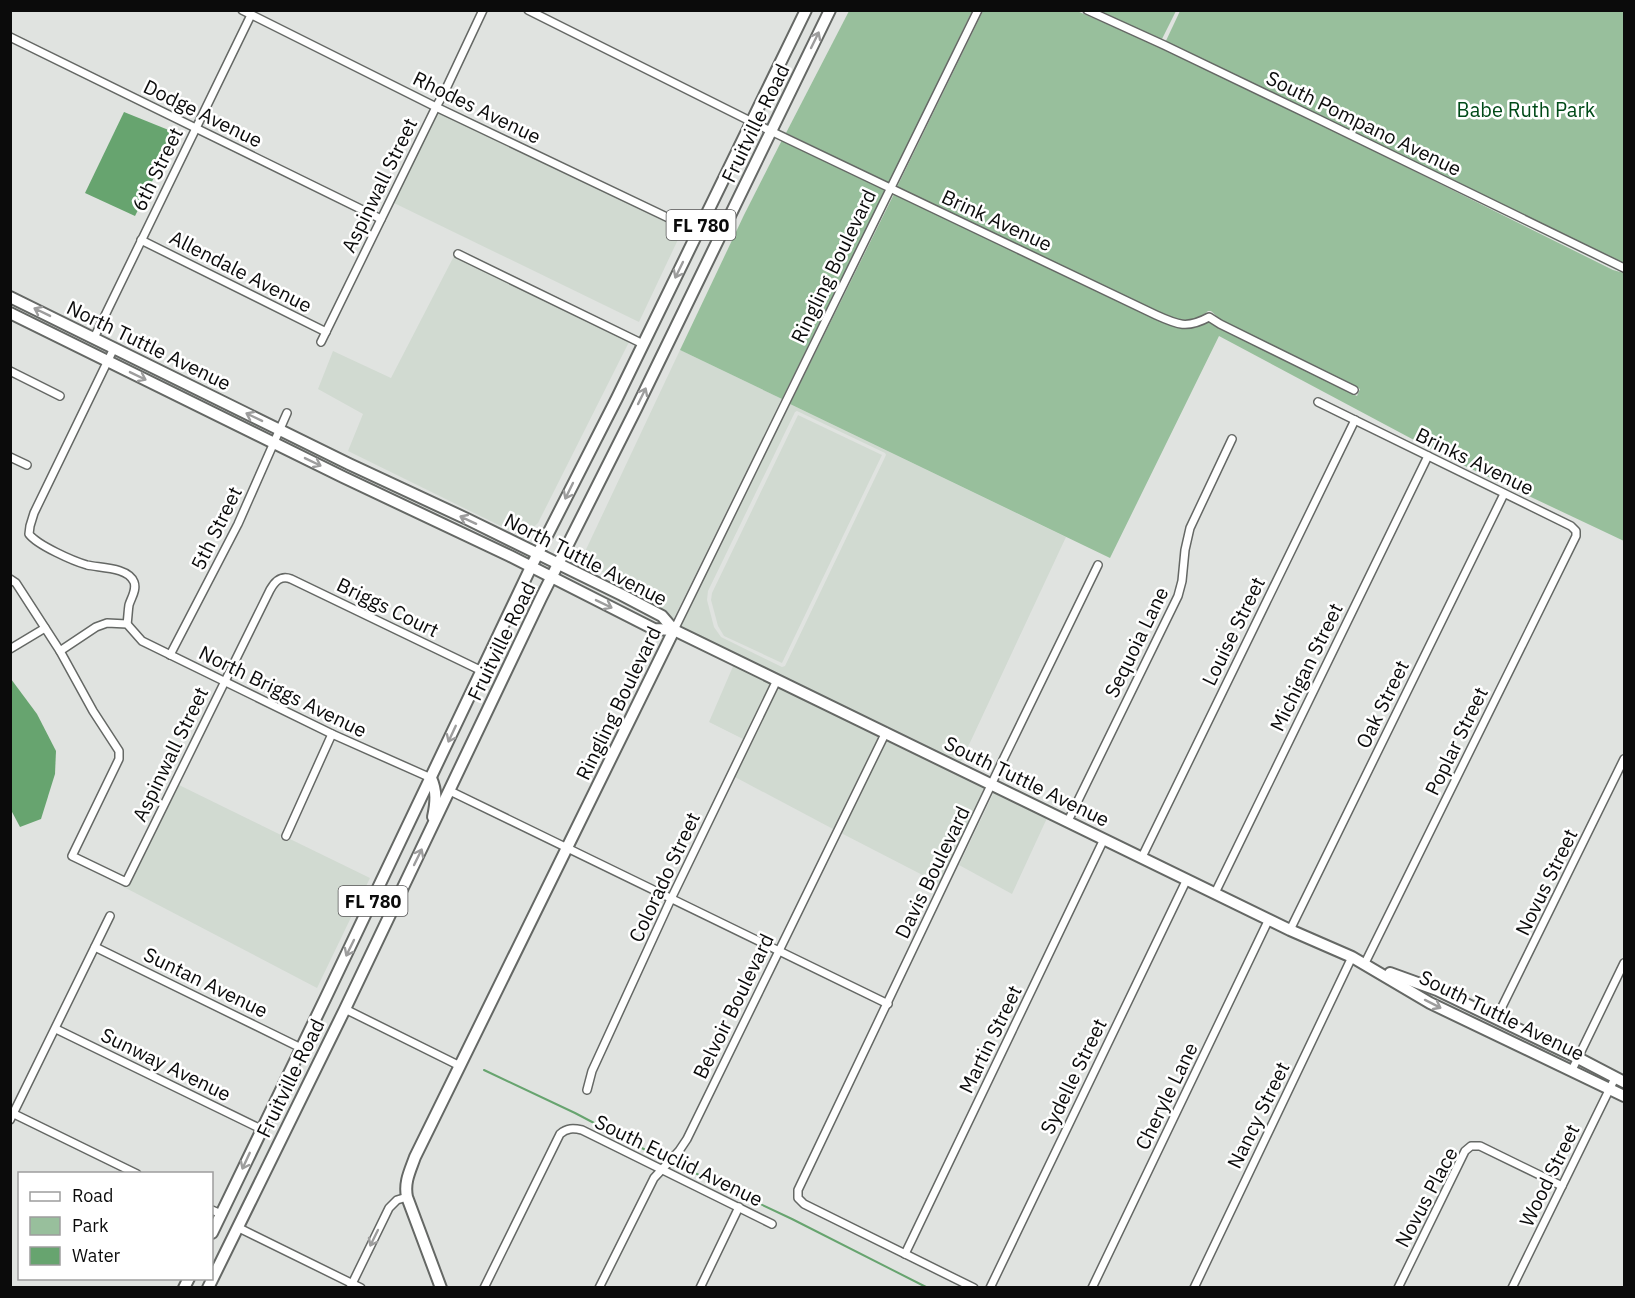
<svg xmlns="http://www.w3.org/2000/svg" width="1635" height="1298" font-family="'IBM Plex Sans',sans-serif">
<style>
.built{fill:#d1dad1;fill-rule:evenodd}
.green{fill:#98bf9c}
.water{fill:#67a46f}
.lines{fill:none;stroke-linecap:round;stroke-linejoin:round}
.stream{stroke:#67a46f;stroke-width:2}
.street-casing{stroke:#656865;stroke-width:10}
.secondary-casing{stroke:#656865;stroke-width:14}
.primary-casing{stroke:#656865;stroke-width:14}
.street{stroke:#fff;stroke-width:7}
.secondary{stroke:#fff;stroke-width:10}
.primary{stroke:#fff;stroke-width:10}
.oneway{stroke:#9d9d9d}
.labels{text-anchor:middle;dominant-baseline:central;stroke-width:5;stroke-linejoin:round;paint-order:stroke}
.shield{fill:#fff;stroke:#545454;stroke-width:1.5}
.shield-label{font-size:18px;font-weight:bold;fill:#0b0b0b}
.street-label{font-size:20px;fill:#0b0b0b;stroke:#fff}
.park-label{font-size:20px;fill:#004a18;stroke:#fff}
</style>
<rect width="100%" height="100%" fill="#e0e3e0"/>
<g class="built">
<polygon points="438,112 683,229 639,322 394,203"/>
<polygon points="454,256 629,342 538,523 523,537 348,451 363,414 318,389 333,351 391,378"/>
<polygon points="680,350 782,399 672,622 656,609 582,558"/>
<path d="M790,404L1066,537L960,764L680,628ZM797,411L885,453L886,455L785,666L782,667L721,637L714,627L707,600L708,591L795,412Z"/>
<polygon points="798,415 882,455 782,663 724,636 718,626 711,600 712,593"/>
<polygon points="734,664 771,682 743,739 709,722"/>
<polygon points="779,686 880,734 833,829 735,777"/>
<polygon points="888,738 986,786 940,884 841,833"/>
<polygon points="179,785 281,835 280,838 288,841 290,839 370,878 317,988 120,885 128,888"/>
<polygon points="995,790 1048,816 1012,894 959,865"/>
</g>
<g class="green">
<polygon points="849,11 972,11 889,183 786,133"/>
<path d="M983,11H1077L1162,48L1312,120L1613,270L1624,273V541L1444,456L1219,336L1110,558L790,404L894,194L1164,323C1182,330 1191,331 1209,322L1218,328L1357,396L1360,389L1222,321L1211,311H1208C1195,323 1182,321 1167,316L897,187Z"/>
<polygon points="1098,11 1176,11 1162,39"/>
<polygon points="1180,11 1624,11 1624,270 1164,45"/>
<polygon points="782,140 885,190 782,399 680,350 744,215"/>
</g>
<g class="water">
<polygon points="124,112 176,133 135,216 85,193"/>
<polygon points="11,679 37,714 56,751 55,774 41,819 20,827 11,810"/>
</g>
<g class="lines">
<g class="stream">
<polyline points="484,1070 575,1113 657,1156"/>
<polyline points="678,1165 792,1219 928,1288"/>
</g>
<g class="street-casing">
<g id="street">
<polyline points="242,10 436,107 698,232"/>
<path d="M528,10L752,122L1156,315C1178,325 1187,329 1209,317L1220,324L1354,390"/>
<polyline points="1087,10 1164,45 1314,117 1624,268"/>
<polyline points="10,37 381,219"/>
<polyline points="141,240 326,332"/>
<polyline points="458,254 643,344"/>
<polyline points="94,338 251,15"/>
<polyline points="321,342 436,107 444,93 483,10"/>
<path d="M114,348L34,513L30,526L29,534C37,545 73,561 87,565C100,568 128,567 134,582C137,590 131,598 129,605C128,611 128,618 127,624"/>
<polyline points="10,371 60,396"/>
<polyline points="1318,402 1571,526 1576,531 1576,536 1365,963"/>
<polyline points="10,457 27,465"/>
<path d="M10,579L16,583L60,651L93,711L119,751V759L72,856L126,882L270,590C275,581 281,575 291,579L482,671"/>
<polyline points="674,630 978,10"/>
<polyline points="10,649 45,628"/>
<polyline points="60,651 96,627 107,623 127,624 142,641 332,734 431,778"/>
<polyline points="170,655 238,524 287,413"/>
<polyline points="450,791 888,1004"/>
<polyline points="1068,821 1178,596 1182,581 1185,550 1190,528 1232,439"/>
<polyline points="286,836 332,734"/>
<polyline points="1142,857 1355,420"/>
<polyline points="1215,893 1428,456"/>
<polyline points="1290,930 1504,494"/>
<polyline points="95,947 301,1048"/>
<polyline points="345,1009 460,1066"/>
<polyline points="1496,1019 1624,759"/>
<polyline points="56,1029 261,1129"/>
<polyline points="1572,1070 1624,963"/>
<polyline points="587,1090 592,1071 671,899 777,680"/>
<polyline points="10,1112 137,1174"/>
<polyline points="10,1120 110,916"/>
<polyline points="212,1210 221,1214"/>
<polyline points="237,1227 361,1288"/>
<polyline points="905,1254 1104,839"/>
<polyline points="350,1288 389,1208 397,1200 407,1197"/>
<path d="M484,1288L560,1134C567,1128 573,1128 582,1130L772,1224"/>
<polyline points="599,1288 654,1178 679,1151 687,1139 886,732"/>
<polyline points="700,1288 739,1207"/>
<polyline points="974,1288 804,1204 798,1198 798,1190 1002,762 1098,565"/>
<polyline points="990,1288 1187,879"/>
<polyline points="1092,1288 1269,919"/>
<polyline points="1194,1288 1352,957"/>
<polyline points="1398,1288 1465,1151 1471,1146 1480,1146 1562,1186"/>
<polyline points="1512,1288 1615,1078"/>
</g>
</g>
<g class="secondary-casing">
<g id="secondary">
<polyline points="10,297 349,464 467,519 622,595 662,616 674,630 1290,930 1352,957 1430,1003 1624,1096"/>
<polyline points="10,313 343,477 510,556 654,629 674,630"/>
<polyline points="1390,973 1437,990 1578,1058 1624,1082"/>
<path d="M441,1288L407,1197C404,1182 410,1171 415,1157L674,630"/>
</g>
</g>
<g class="primary-casing">
<g id="primary">
<path d="M431,778C437,791 436,803 433,817"/>
<polyline points="212,1233 326,997 531,567 617,398 806,10"/>
<polyline points="184,1288 189,1278"/>
<polyline points="208,1288 345,1009 541,598 636,409 830,10"/>
</g>
</g>
<use href="#street" class="street"/>
<use href="#secondary" class="secondary"/>
<use href="#primary" class="primary"/>
</g>
<defs><path id="oneway-shaft" d="M-6 0H5M1.5-3L5.5 0L1.5 3" fill="none" stroke-width="1.6" stroke-linecap="round" stroke-linejoin="round" transform="scale(1.5)"/></defs>
<g class="oneway">
<use href="#oneway-shaft" transform="translate(815 40) rotate(-64)"/>
<use href="#oneway-shaft" transform="translate(679 270) rotate(116)"/>
<use href="#oneway-shaft" transform="translate(42 312) rotate(-154)"/>
<use href="#oneway-shaft" transform="translate(138 376) rotate(26)"/>
<use href="#oneway-shaft" transform="translate(642 396) rotate(-64)"/>
<use href="#oneway-shaft" transform="translate(254 417) rotate(-154)"/>
<use href="#oneway-shaft" transform="translate(313 462) rotate(26)"/>
<use href="#oneway-shaft" transform="translate(569 491) rotate(116)"/>
<use href="#oneway-shaft" transform="translate(468 520) rotate(-155)"/>
<use href="#oneway-shaft" transform="translate(604 604) rotate(26)"/>
<use href="#oneway-shaft" transform="translate(452 734) rotate(115)"/>
<use href="#oneway-shaft" transform="translate(418 857) rotate(-64)"/>
<use href="#oneway-shaft" transform="translate(350 948) rotate(116)"/>
<use href="#oneway-shaft" transform="translate(1433 1004) rotate(27)"/>
<use href="#oneway-shaft" transform="translate(246 1161) rotate(115)"/>
<use href="#oneway-shaft" transform="translate(374 1238) rotate(116)"/>
</g>
<g class="labels">
<g class="shield">
<rect x="666.5" y="210" width="69" height="30" rx="4.5"/>
<rect x="338.5" y="886" width="69" height="30" rx="4.5"/>
</g>
<g class="shield-label">
<text x="701" y="225">FL 780</text>
<text x="373" y="901">FL 780</text>
</g>
<g class="street-label">
<text transform="translate(477 107) rotate(26)">Rhodes Avenue</text>
<text transform="translate(203 113) rotate(26)">Dodge Avenue</text>
<text transform="translate(755 123) rotate(-64)">Fruitville Road</text>
<text transform="translate(1364 123) rotate(26)">South Pompano Avenue</text>
<text transform="translate(157 169) rotate(-64)">6th Street</text>
<text transform="translate(379 185) rotate(-64)">Aspinwall Street</text>
<text transform="translate(997 220) rotate(25)">Brink Avenue</text>
<text transform="translate(833 266) rotate(-64)">Ringling Boulevard</text>
<text transform="translate(241 271) rotate(27)">Allendale Avenue</text>
<text transform="translate(149 345) rotate(26)">North Tuttle Avenue</text>
<text transform="translate(1475 461) rotate(26)">Brinks Avenue</text>
<text transform="translate(216 528) rotate(-64)">5th Street</text>
<text transform="translate(586 559) rotate(27)">North Tuttle Avenue</text>
<text transform="translate(388 607) rotate(26)">Briggs Court</text>
<text transform="translate(1233 631) rotate(-64)">Louise Street</text>
<text transform="translate(501 641) rotate(-64)">Fruitville Road</text>
<text transform="translate(1136 642) rotate(-64)">Sequoia Lane</text>
<text transform="translate(1306 667) rotate(-64)">Michigan Street</text>
<text transform="translate(283 691) rotate(26)">North Briggs Avenue</text>
<text transform="translate(618 703) rotate(-64)">Ringling Boulevard</text>
<text transform="translate(1382 704) rotate(-64)">Oak Street</text>
<text transform="translate(1456 741) rotate(-64)">Poplar Street</text>
<text transform="translate(170 754) rotate(-64)">Aspinwall Street</text>
<text transform="translate(1027 781) rotate(26)">South Tuttle Avenue</text>
<text transform="translate(932 872) rotate(-64)">Davis Boulevard</text>
<text transform="translate(664 877) rotate(-65)">Colorado Street</text>
<text transform="translate(1546 882) rotate(-64)">Novus Street</text>
<text transform="translate(206 982) rotate(26)">Suntan Avenue</text>
<text transform="translate(733 1006) rotate(-64)">Belvoir Boulevard</text>
<text transform="translate(1502 1015) rotate(26)">South Tuttle Avenue</text>
<text transform="translate(990 1039) rotate(-64)">Martin Street</text>
<text transform="translate(166 1064) rotate(26)">Sunway Avenue</text>
<text transform="translate(1073 1076) rotate(-64)">Sydelle Street</text>
<text transform="translate(290 1078) rotate(-64)">Fruitville Road</text>
<text transform="translate(1166 1096) rotate(-64)">Cheryle Lane</text>
<text transform="translate(1258 1115) rotate(-64)">Nancy Street</text>
<text transform="translate(679 1160) rotate(26)">South Euclid Avenue</text>
<text transform="translate(1549 1175) rotate(-64)">Wood Street</text>
<text transform="translate(1426 1197) rotate(-62)">Novus Place</text>
</g>
<g class="park-label">
<text x="1526" y="109">Babe Ruth Park</text>
</g>
</g>
<rect width="1635" height="1298" fill="none" stroke="#0b0b0b" stroke-width="24"/>
<rect x="18" y="1172" width="195" height="108" fill="#ffffff" stroke="#9d9d9d" stroke-width="1.5"/>
<rect x="30" y="1192" width="30" height="9" fill="#ffffff" stroke="#9d9d9d" stroke-width="1.5"/>
<text x="72" y="1202" font-size="18" fill="#0b0b0b">Road</text>
<rect x="30" y="1217" width="30" height="18" fill="#98bf9c" stroke="#9d9d9d" stroke-width="1.5"/>
<text x="72" y="1232" font-size="18" fill="#0b0b0b">Park</text>
<rect x="30" y="1247" width="30" height="18" fill="#67a46f" stroke="#9d9d9d" stroke-width="1.5"/>
<text x="72" y="1262" font-size="18" fill="#0b0b0b">Water</text>
</svg>
